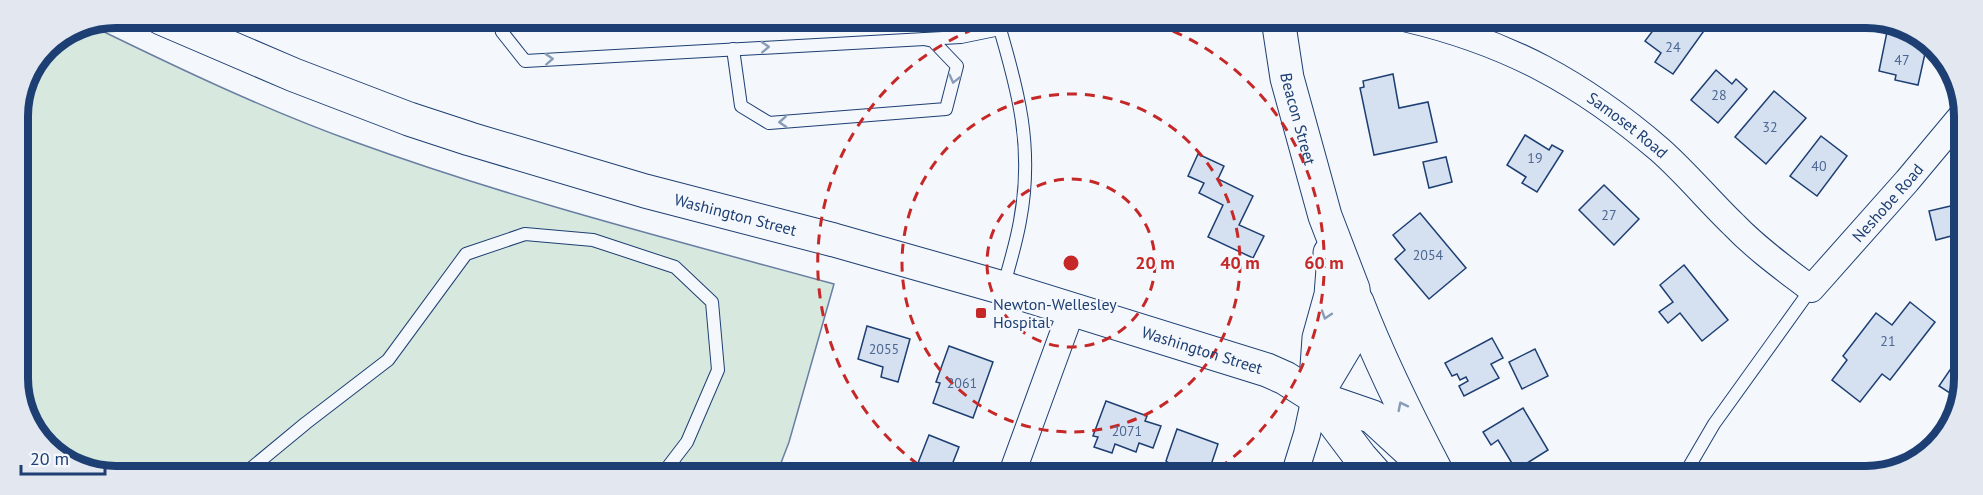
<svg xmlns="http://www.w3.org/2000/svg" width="1983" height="495" font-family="'PT Sans',sans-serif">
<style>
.green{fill:#d7e8df;stroke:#687fa3;stroke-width:1.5}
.building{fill:#d5e0f0;stroke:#1d3f73;stroke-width:1.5}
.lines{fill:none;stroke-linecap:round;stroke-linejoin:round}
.lane-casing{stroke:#1d3f73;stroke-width:14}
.street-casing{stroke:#1d3f73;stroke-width:28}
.secondary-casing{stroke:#1d3f73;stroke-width:35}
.primary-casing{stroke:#1d3f73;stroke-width:35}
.lane{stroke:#f4f7fb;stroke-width:12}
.street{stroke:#f4f7fb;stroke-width:26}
.secondary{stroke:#f4f7fb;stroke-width:33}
.primary{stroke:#f4f7fb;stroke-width:33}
.oneway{stroke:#889bb7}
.ring{fill:none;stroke:#c62828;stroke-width:3;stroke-dasharray:10 8}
.poi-dot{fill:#c62828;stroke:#f4f7fb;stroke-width:2}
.labels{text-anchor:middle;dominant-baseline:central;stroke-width:4.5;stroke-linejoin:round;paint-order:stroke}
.number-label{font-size:14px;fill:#4b6792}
.street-label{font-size:16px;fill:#1d3f73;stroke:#f4f7fb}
.poi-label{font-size:16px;fill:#1d3f73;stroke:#f4f7fb;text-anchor:start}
.rim{fill:none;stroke:#1d3f73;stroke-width:8}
.centre{fill:#c62828;stroke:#f4f7fb;stroke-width:3}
.ring-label{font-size:18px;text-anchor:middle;font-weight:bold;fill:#c62828;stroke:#f4f7fb;stroke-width:4.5;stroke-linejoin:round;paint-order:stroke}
</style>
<rect width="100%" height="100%" fill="#f4f7fb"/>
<path class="green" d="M94,27C180,69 266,110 355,142C512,199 673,240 834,284L789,442L776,476L97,475L46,448L20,398L18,110L47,46Z"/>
<g class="building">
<polygon points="1661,20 1694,20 1706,28 1673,74 1655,62 1661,53 1645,41"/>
<polygon points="1889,22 1922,39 1920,48 1926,49 1918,85 1895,80 1896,75 1879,71"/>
<polygon points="1716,70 1732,84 1736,79 1747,89 1718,123 1691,100"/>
<polygon points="1393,74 1399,108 1428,102 1437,142 1374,155 1360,88 1364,87 1363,81"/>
<polygon points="1774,91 1806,118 1766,164 1735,137"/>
<polygon points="1525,135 1549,150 1552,145 1563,151 1537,192 1522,183 1526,177 1507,165"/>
<polygon points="1821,136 1847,156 1817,196 1790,176"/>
<polygon points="1198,154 1224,166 1218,179 1253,196 1239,225 1264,236 1253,258 1208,237 1223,205 1199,193 1204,183 1188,176"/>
<polygon points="1446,157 1452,182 1429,188 1423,162"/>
<polygon points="1604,185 1639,219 1614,245 1579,210"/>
<polygon points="1955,205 1960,226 1963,225 1963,250 1959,234 1936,240 1929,211"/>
<polygon points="1420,213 1466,268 1429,299 1395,259 1405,250 1393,235"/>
<polygon points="1684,265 1728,320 1702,341 1680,313 1668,323 1659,312 1673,302 1660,285"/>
<polygon points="1910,302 1935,322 1890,380 1882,374 1860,402 1832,380 1847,360 1843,356 1876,313 1892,325"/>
<polygon points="867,326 910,339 898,382 881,377 883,367 858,359"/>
<polygon points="1492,338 1503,358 1491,364 1499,378 1464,396 1459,386 1468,381 1466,377 1460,380 1457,374 1452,376 1445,363"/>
<polygon points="949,346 993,362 973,418 933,403 940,383 936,382"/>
<polygon points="1535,349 1548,376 1522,389 1509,362"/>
<polygon points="1954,364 1963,370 1963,398 1949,423 1946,422 1961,400 1939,386"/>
<polygon points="1106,401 1147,416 1145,421 1161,426 1153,448 1139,443 1136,452 1115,444 1112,453 1094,447 1098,437 1093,436"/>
<polygon points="1523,408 1548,450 1516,470 1498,440 1491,445 1483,432"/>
<polygon points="1177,429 1218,444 1208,474 1187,466 1183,476 1165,476 1169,463 1166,461"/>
<polygon points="929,435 959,447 948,475 918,463"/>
<polygon points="1587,466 1596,477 1575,477"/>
<polygon points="1104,471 1119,476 1103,476"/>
</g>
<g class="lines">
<g class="lane-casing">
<g id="lane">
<polyline points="514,18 502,32 525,61 961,37 1000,29"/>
<path d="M997,19C1018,89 1034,147 1020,221C1016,244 1009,266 1003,288"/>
<polyline points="733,49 741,106 769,123 946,109 957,66 933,41 924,39"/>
<polyline points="243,475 306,423 388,360 466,254 525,234 593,240 675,267 712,302 718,370 687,442 661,476"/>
<polyline points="1683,477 1714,424 1811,289"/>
</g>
</g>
<g class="street-casing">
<g id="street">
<path id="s1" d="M1408,19C1509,43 1582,83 1660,150C1687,174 1709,201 1734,225C1757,249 1785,269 1811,289L1907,181L1963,114"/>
<polyline points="1011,476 1072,309"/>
<polyline points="1294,476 1307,434 1315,397"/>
</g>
</g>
<g class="secondary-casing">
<g id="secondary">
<path id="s2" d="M1278,19L1287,78L1325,216L1353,289L1355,304V321L1349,340L1315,397"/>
<path d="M1357,302C1380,362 1408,418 1438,475"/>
<polyline points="1315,394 1319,338 1331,295 1333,269 1330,253"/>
</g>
</g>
<g class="primary-casing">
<g id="primary">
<path id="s3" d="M161,18L294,75L409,119L470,139L645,191L834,240L1003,288L1267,370L1285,378L1315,397L1373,417L1410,451L1433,476"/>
<polyline points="1315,397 1361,458 1377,476"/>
</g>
</g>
<use href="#lane" class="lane"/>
<use href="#street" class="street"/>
<use href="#secondary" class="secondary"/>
<use href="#primary" class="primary"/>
</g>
<defs><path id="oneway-chevron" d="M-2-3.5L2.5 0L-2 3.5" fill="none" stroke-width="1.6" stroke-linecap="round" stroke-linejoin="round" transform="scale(1.5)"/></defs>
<g class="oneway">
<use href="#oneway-chevron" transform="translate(765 47) rotate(-3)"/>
<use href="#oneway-chevron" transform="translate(549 59) rotate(-3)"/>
<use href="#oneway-chevron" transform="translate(954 79) rotate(104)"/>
<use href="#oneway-chevron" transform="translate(783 122) rotate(176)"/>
<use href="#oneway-chevron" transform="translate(1326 315) rotate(108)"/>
<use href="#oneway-chevron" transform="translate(1402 406) rotate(-117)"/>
</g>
<g class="ring">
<circle cx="1071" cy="263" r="84"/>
<circle cx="1071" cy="263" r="169"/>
<path d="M933 475A253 253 0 0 1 1003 19M1139 19A253 253 0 0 1 1209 475"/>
</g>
<rect class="poi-dot" x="975" y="307" width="12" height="12" rx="3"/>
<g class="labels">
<g class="number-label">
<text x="1673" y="47">24</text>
<text x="1902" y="60">47</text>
<text x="1719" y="95">28</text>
<text x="1770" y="127">32</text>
<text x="1535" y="158">19</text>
<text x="1819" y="166">40</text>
<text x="1609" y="215">27</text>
<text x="1428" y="255">2054</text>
<text x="1888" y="341">21</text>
<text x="884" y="349">2055</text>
<text x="962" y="383">2061</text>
<text x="1127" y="431">2071</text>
</g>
<g class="street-label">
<text stroke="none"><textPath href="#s2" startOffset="102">Beacon Street</textPath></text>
<text stroke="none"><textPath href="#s1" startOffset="246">Samoset Road</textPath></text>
<text stroke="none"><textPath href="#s1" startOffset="608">Neshobe Road</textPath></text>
<text stroke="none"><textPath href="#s3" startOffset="608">Washington Street</textPath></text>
<text stroke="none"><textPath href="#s3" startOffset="1094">Washington Street</textPath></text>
</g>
<g class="poi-label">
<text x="993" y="304">Newton-Wellesley<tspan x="993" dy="18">Hospital</tspan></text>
</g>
</g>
<path d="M0 0H1983V495H0ZM116 28H1866A88 88 0 0 1 1954 116V378A88 88 0 0 1 1866 466H116A88 88 0 0 1 28 378V116A88 88 0 0 1 116 28Z" fill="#e3e8f0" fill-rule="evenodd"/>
<path class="rim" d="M116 28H1866A88 88 0 0 1 1954 116V378A88 88 0 0 1 1866 466H116A88 88 0 0 1 28 378V116A88 88 0 0 1 116 28Z"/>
<circle cx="1071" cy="263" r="9" class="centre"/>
<g class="ring-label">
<text x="1155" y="269">20 m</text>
<text x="1240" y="269">40 m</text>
<text x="1324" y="269">60 m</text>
</g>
<path d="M21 465v9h84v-9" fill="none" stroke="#1d3f73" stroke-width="3"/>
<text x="30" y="465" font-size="18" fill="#1d3f73" stroke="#f4f7fb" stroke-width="4.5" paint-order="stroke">20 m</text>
</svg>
